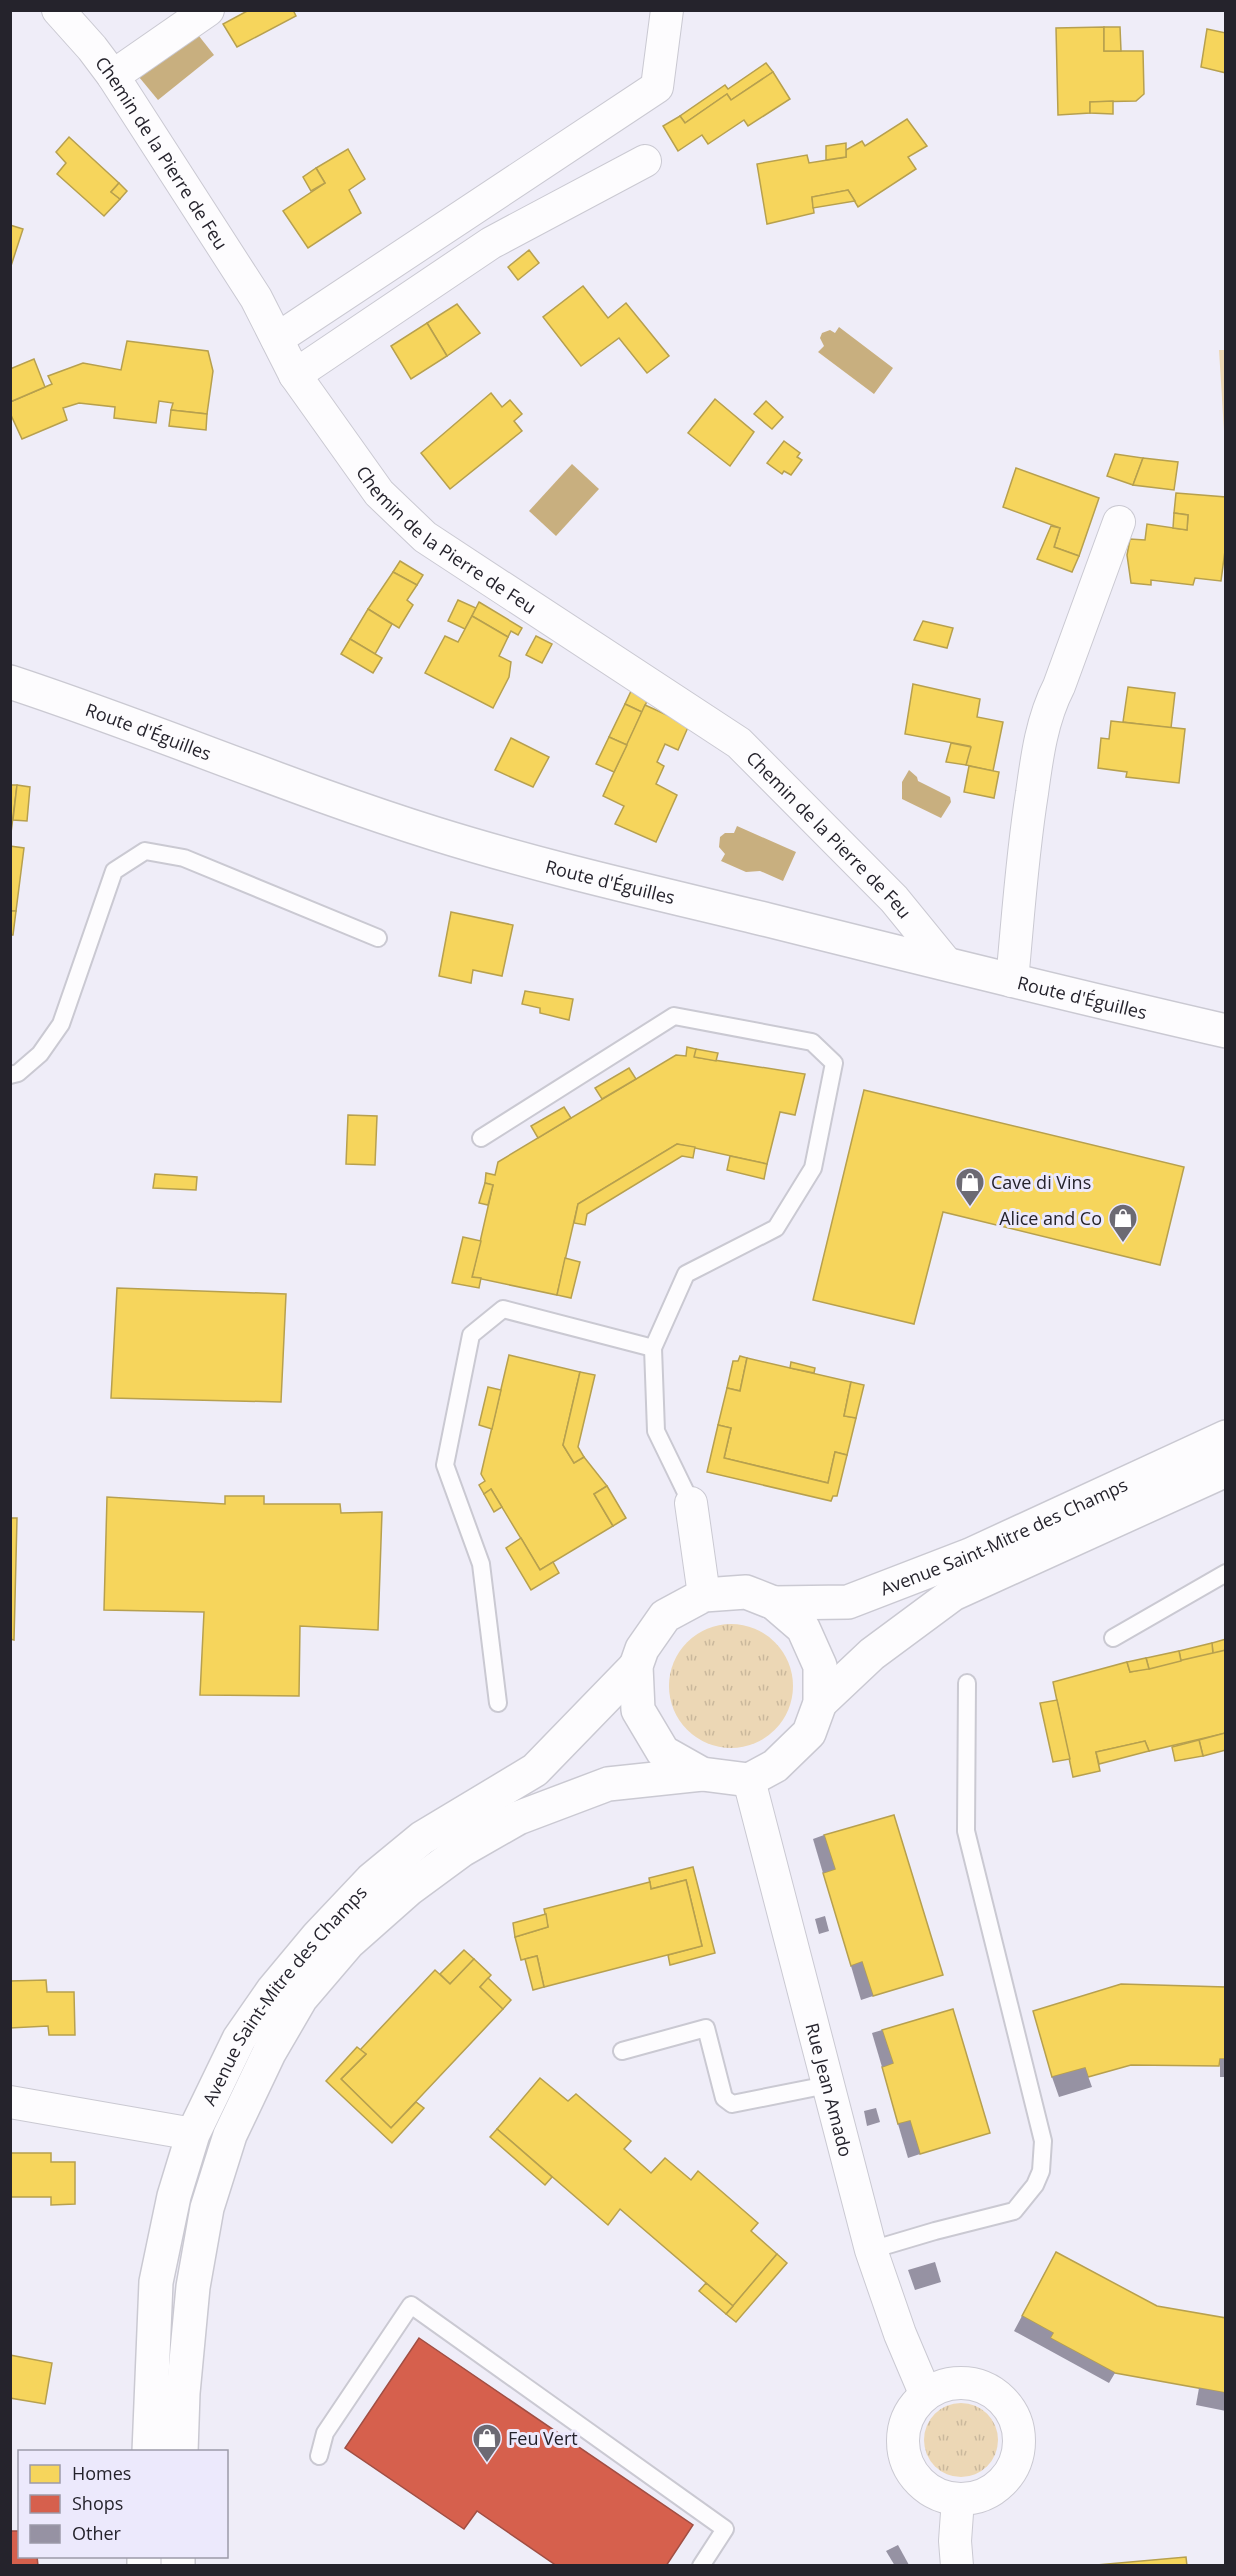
<svg xmlns="http://www.w3.org/2000/svg" width="1236" height="2576" font-family="'Open Sans',sans-serif">
<style>
.grass{fill:url(#grass-tufts)}
.garden{fill:#ecd7b5}
.water{fill:#c8af7f}
.homes{fill:#f6d55c;stroke:#b7a04e;stroke-width:1.5}
.shops{fill:#d6604d;stroke:#a14e43;stroke-width:1.5}
.building{fill:#9692a3}
.lines{fill:none;stroke-linecap:round;stroke-linejoin:round}
.service-casing{stroke:#cac9d2;stroke-width:20}
.minor-casing{stroke:#cac9d2;stroke-width:34}
.tertiary-casing{stroke:#cac9d2;stroke-width:36}
.service{stroke:#fdfcfe;stroke-width:16}
.minor{stroke:#fdfcfe;stroke-width:32}
.tertiary{stroke:#fdfcfe;stroke-width:33}
.labels{text-anchor:middle;dominant-baseline:central;stroke-width:6;stroke-linejoin:round;paint-order:stroke}
.street-label{font-size:18px;fill:#25232c;stroke:#ece9fc}
.poi-label{font-size:18px;fill:#25232c;stroke:#ece9fc;text-anchor:start}
</style>
<defs>
<pattern id="grass-tufts" width="24" height="20" patternUnits="userSpaceOnUse" patternTransform="scale(1.5)"><rect width="24" height="20" fill="#ecd7b5"/><path d="M3 7l-1-3M5 7V3M7 7l1-3M15 17l-1-3M17 17v-4M19 17l1-3" fill="none" stroke="#cab89c"/></pattern>
</defs>
<rect width="100%" height="100%" fill="#efedf8"/>
<g class="grass">
<circle cx="731" cy="1686" r="62"/>
<circle cx="961" cy="2440" r="37"/>
</g>
<polygon class="garden" points="1219,350 1225,350 1225,447"/>
<g class="water">
<polygon points="195,31 214,55 158,100 139,77"/>
<polygon points="839,327 893,368 874,394 818,352 824,346 820,338 822,333 830,330 835,333"/>
<polygon points="572,464 599,489 556,536 529,511"/>
<polygon points="909,770 917,777 918,781 950,797 951,802 941,818 902,799 902,782"/>
<polygon points="737,826 796,852 783,881 760,871 746,872 721,861 725,854 719,847 720,837 725,833 734,833"/>
</g>
<g class="homes">
<polygon points="249,10 293,10 296,16 237,47 223,24"/>
<polygon points="1104,27 1104,51 1143,51 1144,94 1136,101 1090,102 1090,113 1058,115 1056,28"/>
<polygon points="1104,27 1120,27 1121,51 1104,51"/>
<polygon points="1207,29 1226,33 1226,73 1201,67"/>
<polygon points="766,63 773,72 731,100 727,94 685,123 680,116 725,85 728,89"/>
<polygon points="773,72 790,99 748,126 744,120 708,144 702,135 678,151 663,126 680,116 685,123 727,94 731,100"/>
<polygon points="1113,101 1113,114 1090,113 1090,102"/>
<polygon points="907,119 927,146 908,157 916,169 858,207 848,190 812,197 814,213 767,224 757,164 807,155 809,163 846,157 846,150 862,141 865,146"/>
<polygon points="69,137 119,183 111,192 120,199 104,216 57,174 66,163 56,152"/>
<polygon points="846,143 846,157 826,160 826,146"/>
<polygon points="348,149 365,179 349,190 361,213 308,248 283,211 325,183 316,168"/>
<polygon points="316,168 325,183 311,191 303,177"/>
<polygon points="119,183 127,191 120,199 111,192"/>
<polygon points="848,190 855,201 813,208 812,197"/>
<polygon points="10,225 23,229 10,269"/>
<polygon points="529,250 539,263 518,280 508,267"/>
<polygon points="583,286 608,318 626,303 669,356 647,373 619,338 581,366 543,317"/>
<polygon points="457,304 480,333 447,356 427,323"/>
<polygon points="427,323 447,356 411,379 391,346"/>
<polygon points="127,341 208,351 213,371 207,414 171,410 173,403 159,401 156,423 114,418 115,407 79,403 63,408 67,420 22,439 10,413 10,402 52,384 48,376 83,363 121,370"/>
<polygon points="34,359 45,387 10,402 10,369"/>
<polygon points="491,393 502,407 510,400 522,414 514,421 522,431 450,489 421,453"/>
<polygon points="715,399 754,432 730,466 688,433"/>
<polygon points="766,401 783,417 772,429 754,414"/>
<polygon points="171,410 207,414 206,430 169,426"/>
<polygon points="784,441 800,453 797,457 802,460 791,475 784,471 782,474 767,463"/>
<polygon points="1115,454 1143,458 1133,485 1107,476"/>
<polygon points="1143,458 1178,462 1174,490 1133,485"/>
<polygon points="1016,468 1099,498 1079,556 1054,547 1060,528 1003,507"/>
<polygon points="1176,493 1226,497 1226,543 1221,581 1195,578 1193,585 1151,580 1151,585 1131,583 1127,555 1130,539 1145,540 1147,524 1187,530 1188,515 1174,513"/>
<polygon points="1174,513 1188,515 1187,530 1173,528"/>
<polygon points="1051,526 1060,528 1054,547 1079,556 1072,572 1037,559"/>
<polygon points="400,561 423,575 417,585 393,572"/>
<polygon points="393,572 417,585 407,600 413,605 399,628 368,609"/>
<polygon points="458,600 476,608 465,629 448,621"/>
<polygon points="479,602 522,628 518,635 511,631 508,637 472,616"/>
<polygon points="368,609 392,624 375,654 350,639"/>
<polygon points="472,616 508,637 499,656 511,662 509,677 493,708 425,673 445,636 458,642"/>
<polygon points="923,621 953,628 947,648 914,640"/>
<polygon points="536,636 552,644 542,663 526,655"/>
<polygon points="350,639 382,658 373,673 341,654"/>
<polygon points="913,684 980,699 977,717 1003,722 993,771 966,765 970,746 905,734"/>
<polygon points="1128,687 1175,693 1171,728 1123,722"/>
<polygon points="632,689 648,699 642,712 625,704"/>
<polygon points="625,704 642,712 627,745 609,737"/>
<polygon points="645,705 689,725 678,750 665,744 657,762 664,766 656,784 677,795 656,842 615,824 624,806 603,796"/>
<polygon points="1111,721 1185,729 1179,783 1126,777 1127,772 1098,768 1101,738 1109,739"/>
<polygon points="609,737 627,745 614,772 596,764"/>
<polygon points="511,738 549,757 533,787 495,770"/>
<polygon points="951,743 971,747 966,765 946,762"/>
<polygon points="969,766 999,772 994,798 964,792"/>
<polygon points="10,785 17,785 10,841"/>
<polygon points="17,785 30,787 27,821 13,820"/>
<polygon points="10,846 24,848 16,911 10,911"/>
<polygon points="10,911 16,911 13,935 10,935"/>
<polygon points="451,912 513,925 502,976 473,970 471,983 439,976"/>
<polygon points="525,991 573,999 569,1020 540,1013 540,1008 522,1004"/>
<polygon points="687,1047 696,1049 695,1057 805,1074 795,1115 780,1112 767,1164 677,1144 578,1204 557,1295 472,1277 493,1185 485,1183 486,1173 495,1175 498,1162 676,1055 686,1056"/>
<polygon points="696,1049 718,1053 716,1061 694,1057"/>
<polygon points="629,1068 636,1079 602,1099 595,1088"/>
<polygon points="864,1090 1184,1167 1160,1265 943,1212 914,1324 813,1300"/>
<polygon points="564,1107 571,1118 538,1138 531,1126"/>
<polygon points="348,1115 377,1116 375,1165 346,1164"/>
<polygon points="677,1144 695,1147 693,1158 682,1156 587,1214 585,1225 574,1223 578,1204"/>
<polygon points="730,1156 767,1164 764,1179 727,1170"/>
<polygon points="155,1174 197,1177 196,1190 153,1188"/>
<polygon points="485,1183 493,1185 488,1205 479,1203"/>
<polygon points="463,1237 481,1241 472,1277 481,1278 479,1288 452,1283"/>
<polygon points="565,1258 580,1262 571,1298 557,1295"/>
<polygon points="117,1288 286,1294 281,1402 111,1398"/>
<polygon points="509,1355 580,1372 563,1445 574,1463 584,1457 607,1486 594,1494 613,1526 540,1570 491,1489 484,1494 479,1485 485,1481 481,1474"/>
<polygon points="740,1356 747,1358 740,1391 727,1388 733,1361 738,1361"/>
<polygon points="747,1358 851,1382 844,1416 856,1418 847,1455 835,1452 828,1483 724,1458 731,1428 718,1425 727,1388 740,1391"/>
<polygon points="791,1362 815,1368 814,1373 790,1368"/>
<polygon points="580,1372 595,1375 578,1447 584,1457 574,1463 563,1445"/>
<polygon points="851,1382 864,1385 856,1418 844,1416"/>
<polygon points="488,1387 501,1390 492,1429 479,1425"/>
<polygon points="718,1425 731,1428 724,1458 828,1483 835,1452 847,1455 837,1496 833,1496 831,1501 707,1472"/>
<polygon points="607,1486 626,1518 613,1526 594,1494"/>
<polygon points="491,1489 502,1507 494,1512 484,1494"/>
<polygon points="225,1496 264,1496 264,1504 340,1504 341,1513 382,1512 378,1630 300,1626 299,1696 200,1695 204,1612 104,1610 107,1497 225,1504"/>
<polygon points="10,1518 17,1518 14,1640 10,1639"/>
<polygon points="521,1538 540,1570 553,1562 559,1573 531,1590 506,1548"/>
<polygon points="1226,1639 1226,1650 1213,1654 1212,1643"/>
<polygon points="1212,1643 1213,1654 1181,1661 1179,1651"/>
<polygon points="1226,1650 1226,1733 1149,1751 1145,1741 1096,1752 1100,1771 1073,1777 1053,1682 1127,1662 1130,1672"/>
<polygon points="1179,1651 1181,1661 1149,1669 1146,1658"/>
<polygon points="1146,1658 1149,1669 1130,1672 1127,1662"/>
<polygon points="1057,1700 1070,1759 1053,1762 1040,1703"/>
<polygon points="1225,1733 1226,1750 1203,1756 1199,1740"/>
<polygon points="1199,1740 1203,1756 1175,1761 1172,1747"/>
<polygon points="1145,1741 1149,1751 1099,1764 1096,1752"/>
<polygon points="894,1815 943,1975 873,1996 862,1962 851,1966 823,1873 835,1869 824,1835"/>
<polygon points="693,1867 715,1953 670,1965 668,1955 702,1946 686,1880 651,1889 649,1878"/>
<polygon points="686,1880 702,1946 544,1987 537,1956 521,1960 515,1937 548,1927 544,1909 650,1882 651,1889"/>
<polygon points="546,1914 548,1927 515,1937 513,1923"/>
<polygon points="464,1950 474,1959 450,1984 440,1974"/>
<polygon points="537,1956 544,1987 533,1990 525,1959"/>
<polygon points="474,1959 491,1975 480,1987 503,2009 391,2128 341,2079 366,2054 360,2050 435,1970 450,1984"/>
<polygon points="488,1978 511,2000 503,2009 480,1987"/>
<polygon points="46,1980 47,1992 74,1992 75,2035 49,2035 48,2026 10,2028 10,1981"/>
<polygon points="1121,1984 1226,1987 1226,2059 1220,2059 1219,2066 1131,2065 1088,2077 1085,2068 1052,2077 1033,2011"/>
<polygon points="953,2009 990,2133 920,2154 910,2121 898,2124 882,2067 893,2063 882,2030"/>
<polygon points="357,2047 366,2054 341,2079 391,2128 416,2102 424,2108 392,2143 326,2081"/>
<polygon points="540,2078 568,2101 576,2094 631,2141 624,2149 651,2173 665,2158 691,2180 698,2171 758,2223 751,2231 777,2254 733,2306 620,2209 608,2225 497,2129"/>
<polygon points="497,2129 552,2177 545,2185 490,2137"/>
<polygon points="10,2153 51,2153 51,2162 75,2162 75,2204 51,2205 51,2197 10,2197"/>
<polygon points="1056,2252 1157,2306 1226,2318 1226,2393 1115,2373 1050,2338 1053,2333 1022,2316"/>
<polygon points="777,2254 787,2263 736,2322 726,2314"/>
<polygon points="706,2283 733,2306 726,2314 699,2291"/>
<polygon points="10,2355 52,2363 45,2404 10,2398"/>
<polygon points="1186,2557 1187,2566 1085,2566"/>
</g>
<g class="shops">
<polygon points="419,2338 693,2525 666,2566 557,2566 477,2511 464,2529 345,2448"/>
<polygon points="10,2531 20,2531 20,2556 37,2556 38,2566 10,2566"/>
</g>
<g class="building">
<polygon points="824,1835 835,1869 823,1873 813,1839"/>
<polygon points="825,1916 829,1931 819,1934 815,1919"/>
<polygon points="862,1962 873,1996 861,2000 851,1966"/>
<polygon points="882,2030 893,2063 882,2067 872,2033"/>
<rect x="1220" y="2059" width="6" height="18"/>
<polygon points="1085,2068 1092,2087 1059,2097 1052,2077"/>
<polygon points="876,2108 880,2122 867,2126 864,2111"/>
<polygon points="910,2121 920,2154 908,2158 898,2124"/>
<polygon points="935,2262 941,2282 915,2290 908,2270"/>
<polygon points="1022,2316 1053,2333 1050,2338 1115,2373 1109,2383 1014,2331"/>
<polygon points="1199,2388 1226,2393 1226,2411 1196,2405"/>
<polygon points="898,2545 909,2565 907,2566 895,2566 886,2551"/>
</g>
<g class="lines">
<g class="service-casing">
<g id="service">
<polyline points="10,1075 18,1073 40,1054 61,1024 114,871 145,851 184,858 378,938"/>
<polyline points="481,1138 674,1016 812,1042 834,1063 813,1168 776,1228 686,1274 653,1348 656,1431 691,1503"/>
<polyline points="1113,1638 1226,1573"/>
<polyline points="498,1703 481,1564 445,1465 471,1335 503,1309 653,1348"/>
<polyline points="622,2051 706,2028 724,2098 732,2104 827,2085"/>
<polyline points="871,2250 935,2231 1014,2211 1035,2185 1041,2171 1043,2141 966,1831 967,1683"/>
<polyline points="319,2456 325,2433 411,2305 725,2529 701,2566"/>
</g>
</g>
<g class="minor-casing">
<g id="minor">
<path id="s1" d="M58,10L92,48L113,76L256,298L295,375L379,493L425,537L739,743L894,899L947,964"/>
<polyline points="113,76 208,10"/>
<polyline points="277,339 657,87 667,10"/>
<polyline points="295,375 491,243 645,161"/>
<path d="M1012,981C1018,918 1022,855 1032,793C1037,756 1042,719 1059,686L1119,522"/>
<polyline points="691,1503 704,1595"/>
<path id="s2" d="M749,1780L871,2250L900,2334L925,2393"/>
<polyline points="10,2102 193,2134"/>
<circle cx="961" cy="2441" r="58"/>
<polyline points="957,2566 955,2541 958,2499"/>
</g>
</g>
<g class="tertiary-casing">
<g id="tertiary">
<path id="s3" d="M10,682C153,729 292,789 436,834C545,868 657,893 768,920C920,958 1073,996 1226,1031"/>
<polygon points="746,1592 774,1603 803,1628 820,1666 820,1703 809,1733 775,1766 749,1780 702,1774 663,1752 638,1710 636,1666 642,1649 665,1616 704,1595"/>
<path id="s4" d="M774,1603L848,1602L970,1555L1226,1437"/>
<polyline points="820,1703 872,1654 953,1594 1226,1470"/>
<path id="s5" d="M149,2452L156,2282L174,2196L193,2134L239,2039L273,1990L318,1936L371,1880L422,1838L535,1770L636,1666"/>
<polyline points="181,2452 183,2393 193,2287 207,2208 230,2135 269,2053 301,1998 348,1943 409,1889 462,1850 518,1818 608,1784 702,1774"/>
<polyline points="178,2556 178,2566"/>
<polyline points="144,2566 144,2556"/>
</g>
</g>
<use href="#service" class="service"/>
<use href="#minor" class="minor"/>
<use href="#tertiary" class="tertiary"/>
</g>
<defs>
<g id="shop-pin" transform="scale(1.5)"><path d="M0 17L-7.5 6A9.5 9.5 0 1 1 7.5 6Z" fill="#6c6a73" stroke="#ece9fc"/><path d="M-5-2.5h2.3a2.7 3.5 0 0 1 5.4 0H5L5.5 6h-11ZM-1.5-2.5h3a1.5 2.3 0 0 0-3 0Z" fill="#fff"/></g>
</defs>
<g fill-rule="evenodd">
<use href="#shop-pin" x="970" y="1182"/>
<use href="#shop-pin" x="1123" y="1218"/>
<use href="#shop-pin" x="487" y="2438"/>
</g>
<g class="labels">
<g class="street-label">
<text stroke="none"><textPath href="#s1" startOffset="177">Chemin de la Pierre de Feu</textPath></text>
<text stroke="none"><textPath href="#s1" startOffset="663">Chemin de la Pierre de Feu</textPath></text>
<text stroke="none"><textPath href="#s3" startOffset="147">Route d'Éguilles</textPath></text>
<text stroke="none"><textPath href="#s1" startOffset="1149">Chemin de la Pierre de Feu</textPath></text>
<text stroke="none"><textPath href="#s3" startOffset="633">Route d'Éguilles</textPath></text>
<text stroke="none"><textPath href="#s3" startOffset="1119">Route d'Éguilles</textPath></text>
<text stroke="none"><textPath href="#s4" startOffset="243">Avenue Saint-Mitre des Champs</textPath></text>
<text stroke="none"><textPath href="#s5" startOffset="490">Avenue Saint-Mitre des Champs</textPath></text>
<text stroke="none"><textPath href="#s2" startOffset="320">Rue Jean Amado</textPath></text>
</g>
<g class="poi-label">
<text x="991" y="1182">Cave di Vins</text>
<text x="1102" y="1218" text-anchor="end">Alice and Co</text>
<text x="508" y="2438">Feu Vert</text>
</g>
</g>
<rect width="1236" height="2576" fill="none" stroke="#25232c" stroke-width="24"/>
<rect x="18" y="2450" width="210" height="108" fill="#ece9fc" stroke="#9c9aa9" stroke-width="1.5"/>
<rect x="30" y="2465" width="30" height="18" fill="#f6d55c" stroke="#9c9aa9" stroke-width="1.5"/>
<text x="72" y="2480" font-size="18" fill="#25232c">Homes</text>
<rect x="30" y="2495" width="30" height="18" fill="#d6604d" stroke="#9c9aa9" stroke-width="1.5"/>
<text x="72" y="2510" font-size="18" fill="#25232c">Shops</text>
<rect x="30" y="2525" width="30" height="18" fill="#9692a3" stroke="#9c9aa9" stroke-width="1.5"/>
<text x="72" y="2540" font-size="18" fill="#25232c">Other</text>
</svg>
